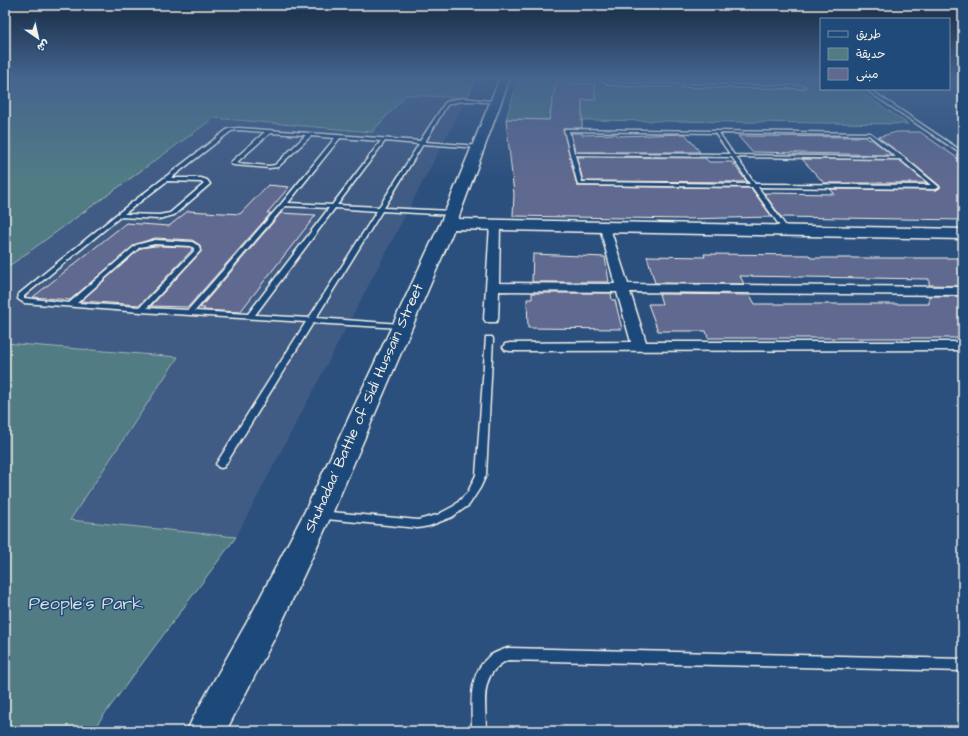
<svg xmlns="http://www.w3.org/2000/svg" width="968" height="736" font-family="'Architects Daughter','Playpen Sans Arabic',sans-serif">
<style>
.built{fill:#405b85}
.green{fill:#517c84;stroke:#a2b6b6}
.building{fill:#60698f;stroke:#f4f1e8}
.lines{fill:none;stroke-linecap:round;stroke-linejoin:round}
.lane-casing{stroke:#f4f1e8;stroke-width:3}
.street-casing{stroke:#f4f1e8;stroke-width:3}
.secondary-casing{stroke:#f4f1e8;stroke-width:3}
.lane{fill:#1f4a7a;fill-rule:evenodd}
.street{fill:#1f4a7a;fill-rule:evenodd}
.secondary{fill:#1f4a7a;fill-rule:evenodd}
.labels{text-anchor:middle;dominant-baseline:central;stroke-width:3;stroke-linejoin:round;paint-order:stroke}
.street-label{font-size:15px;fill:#f4f1e8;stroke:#1f4a7a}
.near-park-label{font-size:18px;fill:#dcdfd9;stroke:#1f4a7a}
</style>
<rect width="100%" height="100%" fill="#2c507e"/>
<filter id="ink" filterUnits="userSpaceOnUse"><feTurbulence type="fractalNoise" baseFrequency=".025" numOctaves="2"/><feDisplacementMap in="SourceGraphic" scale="8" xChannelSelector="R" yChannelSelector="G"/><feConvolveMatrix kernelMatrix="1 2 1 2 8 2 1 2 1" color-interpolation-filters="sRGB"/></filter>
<g filter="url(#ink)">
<polygon class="built" points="406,95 467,98 236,537 70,520 178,357 5,343 5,269 214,118 372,132"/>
<g class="green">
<polygon points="5,78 476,78 467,98 406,95 372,132 214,118 5,269"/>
<polygon points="519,78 821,78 821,89 857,89 908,124 506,119"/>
<polygon points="5,343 178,357 70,520 236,537 92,731 5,731"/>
</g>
<g class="building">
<polygon points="556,83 595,84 595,100 582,100 582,128 566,128 563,129 577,186 751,188 772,217 684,219 513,216 514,194 506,119 549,120"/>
<polygon points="897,132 920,132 963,162 963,220 781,217 764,193 835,194 830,189 936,190 940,188 940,186 904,156 878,137"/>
<polygon points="571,133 582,133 582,135 616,134 618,136 685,134 700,152 575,152"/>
<polygon points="738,136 866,137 869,140 871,139 892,155 752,152"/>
<polygon points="577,157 705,158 709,162 732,162 747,182 583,181"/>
<polygon points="802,159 899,160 927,183 824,183"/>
<polygon points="268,185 289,187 267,213 271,213 188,307 151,306 201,252 200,245 192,240 155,238 136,244 70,300 33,297 126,223 169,226 188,211 240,214"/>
<polygon points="281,213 316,215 240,312 203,310 205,308 200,308"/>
<polygon points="155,246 191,247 192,250 140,305 81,301 141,248"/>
<polygon points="533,254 605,257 609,282 532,282"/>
<polygon points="704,254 809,255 811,258 963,258 963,286 929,285 929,279 740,276 744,284 655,283 647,256 705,257"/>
<polygon points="532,293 611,293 612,300 615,300 622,329 528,328 527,299 532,299"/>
<polygon points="659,294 750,295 755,304 929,304 929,296 963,296 963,338 708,338 706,331 658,331 648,304 662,304"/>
</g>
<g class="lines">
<g class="lane-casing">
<g id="lane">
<polygon points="597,78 602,78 610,82 628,84 803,86 805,87 803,88 628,86 608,84"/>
<polygon points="865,89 869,89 963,152 963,155"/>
<path d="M464,98L498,102L496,103C480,102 463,98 447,105L425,142L478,146L480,147V148L423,144L384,208L452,211L455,213L452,215L382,211L316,318L401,324L405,326L401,328L313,323L224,467L221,468L218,467L216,464L306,322L141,312L24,303L18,299L19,294L117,214L228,129L239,128L420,141L445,103L452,100ZM239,130L265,132L231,162V164L234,165L269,168L278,167L311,136L335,138L282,203L188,310L147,308L200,251L199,246L192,242L155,240L136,245L69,303L24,298V296L120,217L159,219L174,215L210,184L207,180L201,178H171L231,131ZM270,133L306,135L275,165L269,166L236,163ZM340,138L381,141L332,205L288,203ZM385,141L419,144L379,207L337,205ZM167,181L201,182L204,184L170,213L159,215L124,214ZM285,206L329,208L248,314L195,311ZM335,208L377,211L309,318L255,315ZM155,244L191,246L194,248V251L140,307L77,303L140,247Z"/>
<path d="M566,129L870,133L903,157L939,187L936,189L758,187L790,232L787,234L785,233L752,187L578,185L564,130ZM569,131L715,133L730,154L574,153ZM719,133L869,135L896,157L734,155ZM575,155L732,157L750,184L582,182ZM736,157L900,159L931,185L755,184Z"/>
<polygon points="486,337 492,337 493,339 486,475 480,488 469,505 452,517 429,526 418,528 316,518 315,515 316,512 320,511 418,520 437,515 454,506 468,492 476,475"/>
<path d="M508,648L963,659V671L508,660C478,674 486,703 486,731H472C472,706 467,672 491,655C496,652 502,650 508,648Z"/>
</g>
</g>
<g class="street-casing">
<polygon id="street" points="495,222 500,225 499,283 615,284 600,228 605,225 610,228 628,284 963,287 963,295 630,292 646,342 963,342 963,350 510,351 505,350 503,347 505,344 510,343 631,342 617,292 499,291 498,319 496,322 486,322 484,319 490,225"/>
</g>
<g class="secondary-casing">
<polygon id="secondary" points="500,78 510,78 458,219 963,229 963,239 454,229 332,514 275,637 226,731 187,731 193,718 251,615 305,511 440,224"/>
</g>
<use href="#lane" class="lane"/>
<use href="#street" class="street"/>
<use href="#secondary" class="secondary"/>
</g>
</g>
<linearGradient id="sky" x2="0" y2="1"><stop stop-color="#182c45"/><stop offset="0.43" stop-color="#45648f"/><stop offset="1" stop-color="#45648f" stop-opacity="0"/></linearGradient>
<rect width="968" height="181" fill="url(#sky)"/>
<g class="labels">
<g class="street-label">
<text transform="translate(364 408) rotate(-66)">Shuhadaa' Battle of Sidi Hussain Street</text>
</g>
<g class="near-park-label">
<text x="86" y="603">People's Park</text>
</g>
</g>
<rect width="968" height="736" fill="none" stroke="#1f4a7a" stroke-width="20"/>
<rect x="10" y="10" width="948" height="716" fill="none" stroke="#f4f1e8" stroke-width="1.5" filter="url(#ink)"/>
<rect x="820" y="18" width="130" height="72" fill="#1f4a7a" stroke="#748da6"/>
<rect x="828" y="31" width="20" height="6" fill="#1f4a7a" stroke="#748da6"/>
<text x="856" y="38" font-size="12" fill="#f4f1e8">طريق</text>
<rect x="828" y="48" width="20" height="12" fill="#517c84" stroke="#748da6"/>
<text x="856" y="58" font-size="12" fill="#f4f1e8">حديقة</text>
<rect x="828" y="68" width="20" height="12" fill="#60698f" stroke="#748da6"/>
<text x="856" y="78" font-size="12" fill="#f4f1e8">مبنى</text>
<g transform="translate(38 38) rotate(146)" stroke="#1f4a7a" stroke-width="3" paint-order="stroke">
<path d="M0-3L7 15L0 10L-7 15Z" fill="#f4f1e8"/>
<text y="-6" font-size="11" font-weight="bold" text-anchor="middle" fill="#f4f1e8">ش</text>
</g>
</svg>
